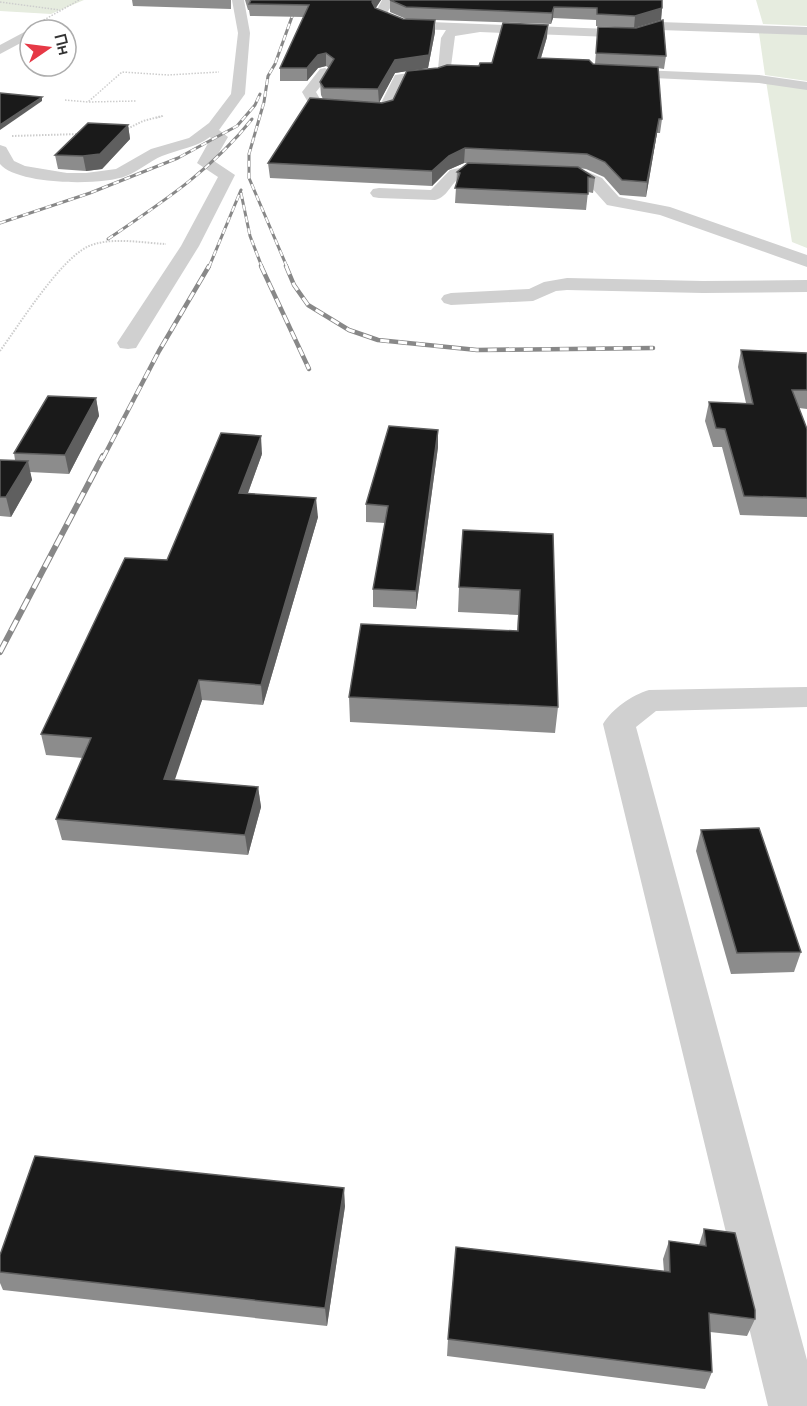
<svg xmlns="http://www.w3.org/2000/svg" width="807" height="1406" font-family="Manrope,sans-serif">
<style>
.green{fill:#e6ecdf}
.lines{fill:none;stroke-linecap:round;stroke-linejoin:round}
.path-far1{stroke:#cdcdcd;stroke-width:1.5;stroke-dasharray:1.5 1.5;stroke-linecap:butt}
.path{stroke:#cdcdcd;stroke-width:2;stroke-dasharray:1.5 1.5;stroke-linecap:butt}
.minor{fill:#d0d0d0;fill-rule:evenodd}
.rail-far2-casing{stroke:#888;stroke-width:3}
.rail-far1-casing{stroke:#888;stroke-width:4.5}
.rail-casing{stroke:#888;stroke-width:6}
.rail-far2{stroke:#fff;stroke-width:2;stroke-dasharray:6;stroke-linecap:butt}
.rail-far1{stroke:#fff;stroke-width:3;stroke-dasharray:9;stroke-linecap:butt}
.rail{stroke:#fff;stroke-width:4;stroke-dasharray:12;stroke-linecap:butt}
.wall{fill:#8c8c8c;fill-rule:evenodd}
.shaded-wall{fill:#5f5f5f}
.building{fill:#1a1a1a;stroke:#5f5f5f;stroke-width:1.5}
</style>
<rect width="100%" height="100%" fill="#fff"/>
<g class="green">
<polygon points="0,0 84,0 51,14 0,11"/>
<polygon points="756,0 807,0 807,26 763,24"/>
<polygon points="759,33 807,34 807,81 765,75"/>
<polygon points="766,81 807,87 807,248 792,242"/>
</g>
<g class="lines">
<g class="path-far1">
<polyline points="0,2 60,10"/>
<polyline points="50,22 44,20 79,0"/>
<polyline points="65,100 88,102 122,72 168,75 219,72"/>
<polyline points="89,102 136,101"/>
<polyline points="156,118 163,116"/>
</g>
<g class="path">
<polyline points="125,130 143,121 162,116"/>
<polyline points="12,136 80,134"/>
<path d="M0,351C19,325 59,261 87,247C109,236 142,243 166,244"/>
</g>
<g class="minor">
<path d="M232,0H244L250,33L245,94L219,130L228,137L214,161L235,175L199,246L139,343L136,348L128,349L120,348L117,343L181,246L218,177L197,163L211,138L210,137C195,148 179,149 162,156C150,161 139,171 126,176C102,186 17,185 0,164V145L6,147L14,161L25,166L67,173H86L116,169L151,149L189,138L209,123L231,94L238,33Z"/>
<polygon points="382,0 395,0 387,13 405,21 634,30 659,22 807,27 807,35 660,30 635,38 480,32 455,36 450,74 438,79 405,82 392,111 382,114 313,111 302,92 320,69 325,68 332,72 316,92 323,104 380,105 395,75 438,69 441,38 446,30 403,29 376,18 374,15"/>
<polygon points="30,29 33,30 30,30 30,38 0,54 0,45"/>
<polygon points="616,69 759,75 807,82 807,90 759,83 611,76 609,73 611,70"/>
<path d="M473,165L498,167L506,172C497,183 477,171 464,176C451,180 449,197 435,200L379,198L373,197L370,193L373,189L379,188L431,190L450,170Z"/>
<polygon points="551,169 586,171 602,178 619,197 670,207 807,255 807,267 660,215 607,205 590,186 577,180 545,178 543,174 545,170"/>
<polygon points="567,278 703,281 807,280 807,292 703,293 567,290 556,291 533,301 451,305 444,303 441,299 444,295 451,293 529,289 544,282"/>
<path d="M807,687V707L656,711L636,727L807,1360V1406H768L603,724C612,709 632,695 649,690Z"/>
</g>
<g class="rail-far2-casing">
<g id="rail-far2">
<polyline points="241,193 250,236 262,267"/>
<polyline points="0,223 90,193 178,158 237,126 255,105 260,94"/>
<path d="M108,239C161,203 212,170 252,119"/>
<polyline points="209,267 241,190"/>
<polyline points="287,267 249,178 249,154 264,102 268,76 275,64 298,0"/>
</g>
</g>
<g class="rail-far1-casing">
<g id="rail-far1">
<polyline points="261,266 309,369"/>
<polyline points="286,266 294,285 308,305 349,330 378,340 477,350 653,348"/>
<polyline points="103,458 159,351 209,266"/>
</g>
</g>
<g class="rail-casing">
<polyline id="rail" points="0,652 103,456"/>
</g>
<use href="#rail-far2" class="rail-far2"/>
<use href="#rail-far1" class="rail-far1"/>
<use href="#rail" class="rail"/>
</g>
<g class="wall">
<polygon points="132,0 231,0 231,9 133,6"/>
<path d="M245,0H381L375,8L435,32L428,68L408,71L479,66L492,63L547,37L541,58L595,64L598,27L666,56L664,69L658,68L662,119L660,133H657L646,197L620,195L604,177L586,169L579,168L595,178L593,193L588,192L586,210L455,203L457,172L468,163H464L448,170L432,186L270,178L268,163L323,99L321,95L320,82L329,68L326,66L318,68L307,81H280V68L304,17L250,16L249,10H248ZM406,71L393,100L382,103L379,102L395,73Z"/>
<polygon points="390,0 662,8 661,20 634,28 596,26 596,20 553,18 551,24 406,19 390,12"/>
<polygon points="128,125 130,139 102,169 86,171 58,169 55,155"/>
<polygon points="741,350 807,353 807,409 799,408 807,429 807,517 740,515 722,447 713,447 705,421 709,402 746,403 738,367"/>
<polygon points="96,398 99,416 69,474 30,472 32,480 11,517 0,516 0,460 15,460 14,453"/>
<polygon points="438,430 438,447 416,609 373,607 373,589 385,523 366,522 366,504"/>
<polygon points="262,454 248,493 318,517 263,705 202,700 174,780 258,787 261,807 248,855 62,840 56,819 83,758 46,755 41,734 167,560"/>
<polygon points="553,534 558,707 555,733 350,722 349,697 517,631 518,615 458,612 459,587"/>
<polygon points="701,830 801,952 794,972 731,974 696,851"/>
<polygon points="345,1206 327,1326 3,1290 0,1283 0,1255"/>
<polygon points="704,1229 755,1319 747,1336 710,1332 712,1372 705,1389 447,1356 448,1339 664,1272 663,1259 669,1241 699,1245"/>
</g>
<g class="shaded-wall">
<polygon points="373,0 381,0 372,14 372,2"/>
<polygon points="554,7 553,18 551,24 552,13"/>
<polygon points="662,8 661,20 634,28 635,16"/>
<polygon points="435,20 435,32 428,68 395,73 379,103 378,89 395,60"/>
<polygon points="548,25 547,37 537,71 538,58"/>
<polygon points="326,53 326,66 318,68 307,81 307,68 318,55"/>
<polygon points="42,97 42,101 0,130 0,125"/>
<polygon points="659,119 657,133 646,197 647,182"/>
<polygon points="128,125 130,139 102,169 86,171 83,156"/>
<polygon points="465,148 464,163 448,170 432,186 432,171 449,156"/>
<polygon points="96,398 99,416 69,474 65,455"/>
<polygon points="438,430 438,447 416,609 416,591"/>
<polygon points="261,436 262,454 241,512 239,493"/>
<polygon points="28,461 32,480 11,517 6,497"/>
<polygon points="316,498 318,517 263,705 261,685"/>
<polygon points="199,680 202,700 168,800 164,779"/>
<polygon points="258,787 261,807 248,855 245,835"/>
<polygon points="344,1188 345,1206 327,1326 325,1308"/>
</g>
<g class="building">
<polygon points="251,0 373,0 372,2 375,8 403,19 435,20 429,55 395,60 378,89 324,88 320,82 334,59 326,53 318,55 307,68 280,68 309,5 249,4"/>
<polygon points="390,0 662,0 662,8 635,16 597,14 597,8 554,7 552,13 406,7"/>
<polygon points="663,20 666,56 596,53 598,27 636,28"/>
<polygon points="503,23 548,25 538,58 589,60 593,64 658,67 662,119 659,119 647,182 622,180 605,162 587,154 465,148 449,156 432,171 268,163 310,98 382,103 393,100 407,71 438,68 447,65 479,66 480,63 492,63"/>
<polygon points="0,93 42,97 0,125"/>
<polygon points="88,123 128,125 100,154 83,156 55,155"/>
<polygon points="468,163 578,167 595,178 588,177 588,194 455,188 460,173 457,172"/>
<polygon points="741,350 807,353 807,390 792,390 807,429 807,498 744,496 725,429 716,428 709,402 753,404"/>
<polygon points="48,396 96,398 65,455 14,453"/>
<polygon points="389,426 438,430 416,591 373,589 388,506 366,504"/>
<polygon points="221,433 261,436 239,493 316,498 261,685 199,680 164,779 258,787 245,835 56,819 91,738 41,734 125,558 167,560"/>
<polygon points="0,460 28,461 6,497 0,497"/>
<polygon points="463,530 553,534 558,707 349,697 361,624 518,631 520,590 459,587"/>
<polygon points="759,828 801,952 737,953 701,830"/>
<polygon points="35,1156 344,1188 325,1308 0,1272 0,1255"/>
<polygon points="704,1229 735,1233 755,1310 755,1319 709,1313 712,1372 448,1339 456,1247 670,1272 669,1241 706,1246"/>
</g>
<g transform="translate(48 48) rotate(76)"><circle r="28" fill="#ffffff" stroke="#adadad" stroke-width="1.5"/>
<path d="M0-4.5L10 22L0 15L-10 22Z" fill="#e63946"/>
<text y="-9" font-size="16" font-weight="bold" text-anchor="middle" fill="#333333">Пн</text>
</g>
</svg>
